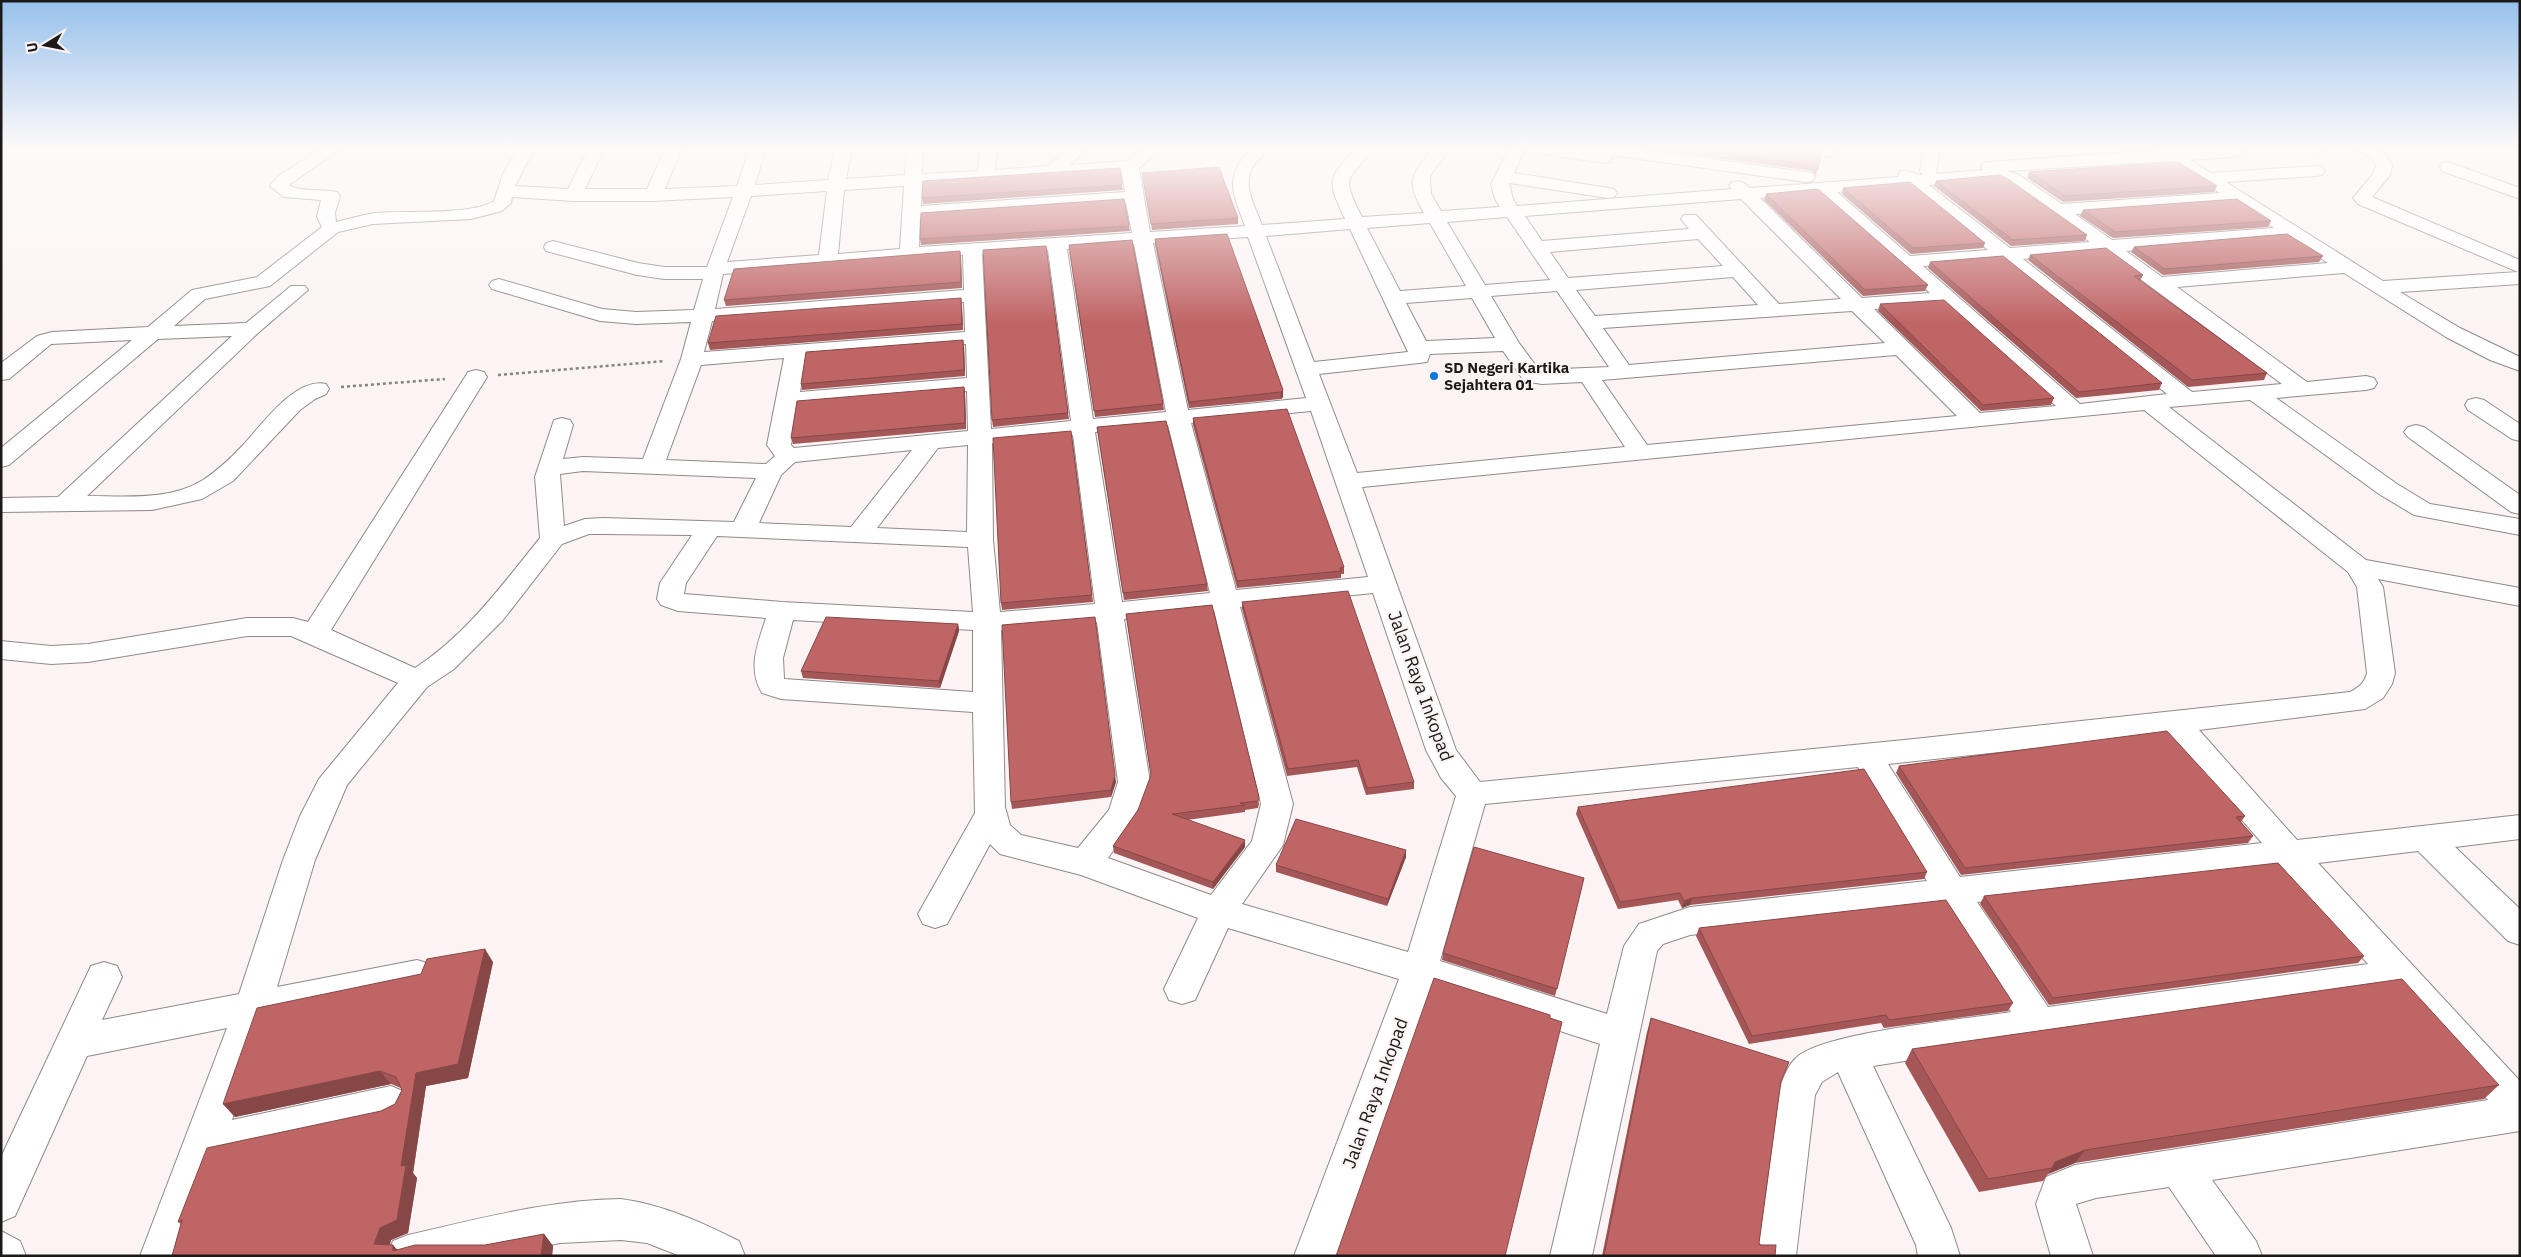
<svg xmlns="http://www.w3.org/2000/svg" width="2521" height="1257" font-family="'IBM Plex Sans',sans-serif">
<style>
.lines{fill:none;stroke-linecap:round;stroke-linejoin:round}
.minor-casing{stroke:#908989;stroke-width:2}
.path{stroke:#888282;stroke-width:2.5;stroke-dasharray:3 3;stroke-linecap:butt}
.minor{fill:#fff;fill-rule:evenodd}
.wall{fill:#a55758}
.shaded-wall{fill:#864747}
.building{fill:#c06566;stroke:#864747}
.poi-dot{fill:#0a76de;stroke:#fcf4f4;stroke-width:2}
.labels{text-anchor:middle;dominant-baseline:central;stroke-width:4.5;stroke-linejoin:round;paint-order:stroke}
.far-poi-label{font-size:15px;font-weight:bold;fill:#1c1919;stroke:#fcf4f4;text-anchor:start}
.street-label{font-size:18px;fill:#1c1919;stroke:#fcf4f4}
</style>
<rect width="100%" height="100%" fill="#fcf4f4"/>
<g class="lines">
<g class="minor-casing">
<g id="minor">
<path d="M324,147H343L289,185C300,192 323,189 337,192L340,196L335,213L336,222C349,219 362,215 375,213C404,210 470,216 494,201L503,174L519,147H535L515,186L568,189L589,147H605L585,189H647L666,147H682L665,189L737,186L750,147H766L755,185L828,180L836,147H852L846,179L905,175L907,147H923L922,174L978,171L981,147H997L995,170L1048,166L1070,147H1088L1070,165L1126,161L1145,147H1164L1139,168L1150,232L1245,226C1232,191 1223,176 1253,147H1270C1266,154 1259,158 1254,165C1241,183 1255,207 1262,225L1345,219C1326,179 1328,179 1357,147H1374C1349,183 1339,172 1362,217L1424,213C1404,178 1412,176 1434,147H1451L1430,176L1431,194L1441,211L1500,207L1495,199L1491,184L1510,147H1562L1579,149L1578,147H1623L1806,172L1812,173L1815,177L1812,181L1806,182L1611,155L1612,158L1610,162L1604,163L1524,151L1514,173L1608,188L1614,189L1617,193L1614,197L1608,198L1509,183L1513,199L1517,206L1732,189L1729,186L1732,182C1740,180 1744,182 1750,188L1898,177L1900,171C1910,169 1914,175 1923,175L1920,171L1924,147H1940L1936,174L1983,170L1981,167L1983,163L1989,162L2170,149L2244,147L2246,150L2244,154L2231,157L2190,160L2211,173L2316,166L2322,167L2325,171L2322,175L2316,176L2226,182L2383,281L2518,272L2358,204L2353,198L2373,174L2376,166L2373,159L2353,147C2373,147 2384,145 2392,166L2390,175L2372,197L2520,260V284L2400,292L2460,328L2520,357V371L2490,360L2446,337L2344,273L2177,287L2307,382L2366,376L2374,378L2377,383L2374,388L2366,390L2276,398L2397,484L2430,504L2520,519V535L2414,515L2379,494L2250,400L2169,407L2366,560L2520,588V606L2378,579L2383,587L2395,673L2392,684L2383,698L2365,709L2199,730L2297,840L2520,815V839L2455,847L2520,909V945L2508,941L2418,851L2318,863L2520,1081V1131L2212,1180L2256,1241L2262,1256H2216L2169,1187L2096,1198L2076,1204L2093,1256H2051L2036,1204L2046,1177L2075,1165L2488,1100L2392,991L2039,1040L1873,1066L1951,1228L1960,1256H1918L1916,1245L1838,1072L1822,1082L1815,1095L1796,1256H1754L1777,1095C1782,1083 1786,1067 1796,1058C1822,1032 1969,1019 2011,1012L1943,906L1690,935L1663,944L1657,951L1592,1256H1550L1600,1044L1431,989L1336,1256H1294L1399,979L1228,928L1195,1000L1182,1004L1169,1000L1164,989L1198,918L1081,875L1000,854L990,844L947,924L935,928L923,924L918,914L975,813L973,712L781,699L762,693C747,668 758,643 766,618L678,611L661,605L657,599L660,583L692,535L603,534H589L562,544L503,620L454,669L427,687L347,785L315,860L277,987L417,960L430,964L435,975L430,986L267,1020L232,1120L391,1086L405,1092L410,1104L405,1116L391,1122L218,1159L182,1256H140L227,1028L87,1056L15,1216L1,1222V1157L91,966L104,962L117,966L122,977L102,1020L239,994L283,860L300,816L319,779L398,683L291,636H247L88,662L51,664L1,659V641L51,646L88,644L247,618H293L308,622L465,377L468,372L476,370L484,372L487,377L331,630L415,668C466,635 502,585 540,538L535,477L554,420L562,418L570,420L573,425L563,459L583,457L643,459L681,359L691,322L636,324L600,321L492,289L489,285L492,281L499,279L602,309L636,312L694,310L703,279H664L637,275L546,251L544,247L546,243L553,241L638,263L664,267H707L733,197L653,201H573L512,197L511,203L502,211L471,219L373,224L338,232L270,286L205,299L174,326L246,323L291,286H305L308,290L258,333L87,496C125,496 169,501 203,480C218,470 231,458 243,445C262,425 295,377 326,384L329,389L326,394L315,399L300,410L233,481L202,499L152,510L1,512V498L58,497L232,336L158,339L9,465L1,467V448L132,340L51,344L9,379L1,380V363L37,336L52,332L148,327L192,290L257,277L322,227L317,217L321,200L284,197L270,186L278,176ZM2169,161L2220,193L2062,204L2019,175L2007,171ZM1122,172L1125,192L921,206L922,185ZM1997,179L2007,183L2090,242L2010,248L1929,185ZM904,186L900,249L838,254L844,190ZM1909,186L1988,250L1910,256L1837,192ZM827,191L819,255L727,262L751,196ZM1817,193L1930,293L1862,298L1760,198ZM1741,199L1841,299L1779,304L1696,215H1684L1681,219L1689,229L1542,241L1525,216ZM1126,203L1132,233L919,247L920,217ZM2235,203L2274,228L2112,240L2075,214ZM1507,217L1550,280L1485,285L1447,222ZM1430,223L1466,286L1400,291L1367,228ZM1350,229L1408,352L1314,362L1266,236ZM1248,237L1306,398L1188,410L1153,243ZM2289,238L2328,263L2162,277L2126,251ZM1698,239L1723,266L1568,278L1550,252ZM1134,244L1166,412L1093,419L1067,249ZM1048,250L1071,421L991,429L982,254ZM2104,252L2282,384L2192,392L2023,259ZM963,255L964,290L715,309L723,274ZM2001,260L2167,394L2080,404L1923,266ZM1733,277L1758,305L1595,316L1576,290ZM1557,291L1609,367L1539,370L1519,343L1491,296ZM1472,298L1495,338L1426,341L1406,303ZM964,302L965,332L704,352L712,321ZM1942,304L2056,406L1980,413L1874,309ZM1852,311L1885,343L1629,365L1603,328ZM966,344L967,378L800,392L806,356ZM1503,351L1524,381L1542,384L1582,382L1625,447L1357,473L1319,374L1419,363L1427,362L1430,354ZM1896,355L1957,416L1647,445L1602,380ZM784,358L767,445L775,456L766,464L666,460L701,365ZM967,391L968,431L794,448L791,445L797,406ZM2144,410L2348,572L2357,587L2367,673C2364,684 2359,687 2350,692L1914,739L1480,782L1456,750L1362,487ZM1311,411L1368,577L1236,590L1191,423ZM1168,425L1210,593L1122,602L1095,432ZM1073,435L1095,604L1000,612L993,540L992,443ZM968,445L967,532L877,528L938,448ZM912,450L851,527L759,523L781,475L795,462ZM583,471L756,478L734,522L603,518L585,519L564,526L560,474ZM717,536L968,547L973,612L782,602L684,594L686,583ZM1373,593L1426,750L1441,778L1456,796L1408,952L1242,904L1283,845L1293,804L1240,607ZM1214,610L1261,804L1252,841L1211,895L1108,858L1137,816L1150,782L1124,619ZM793,620L973,630V692L784,679L783,658ZM1097,622L1118,782L1109,810L1078,848L1021,835L1010,825L1005,807L1001,630ZM2167,734L2262,843L1960,877L1888,764ZM1858,767L1927,881L1690,907L1639,924L1624,946L1607,1014L1440,961L1485,804ZM2282,867L2368,964L2048,1007L1977,902Z"/>
<polygon points="1781,147 1829,147 1837,152 1835,156 1829,157 1789,152"/>
<polygon points="2310,147 2326,147 2327,149 2319,154 2313,153"/>
<polygon points="2448,162 2520,188 2520,199 2442,171 2440,167 2442,163"/>
<polygon points="2476,398 2484,400 2520,424 2520,441 2512,439 2468,410 2465,405 2468,400"/>
<polygon points="2416,425 2424,427 2520,495 2520,514 2511,512 2408,437 2404,432 2408,427"/>
<path d="M621,1199C664,1205 701,1222 739,1241L745,1256H680L647,1243L621,1240L560,1243L495,1256H387L393,1241L408,1235C479,1219 548,1200 621,1199Z"/>
<polygon points="1,1231 20,1241 26,1256 1,1256"/>
</g>
</g>
<g class="path">
<polyline points="498,375 664,361"/>
<polyline points="341,387 445,379"/>
</g>
<use href="#minor" class="minor"/>
</g>
<g class="wall">
<polygon points="1637,147 1788,147 1790,148 1821,152 1816,176 1812,171"/>
<polygon points="2029,172 2217,186 2214,192 2063,202 2027,178"/>
<polygon points="1142,173 1238,218 1238,224 1152,230"/>
<polygon points="1936,181 2087,235 2085,241 2011,246 1934,186"/>
<polygon points="1122,185 1123,190 923,204 922,198"/>
<polygon points="1843,188 1985,243 1983,248 1911,254 1842,194"/>
<polygon points="1766,194 1928,285 1925,291 1863,296 1764,200"/>
<polygon points="2083,210 2271,221 2268,227 2113,238 2080,216"/>
<polygon points="1129,226 1130,231 921,245 920,239"/>
<polygon points="1227,234 1283,397 1281,399 1189,408 1155,245 1155,239"/>
<polygon points="1046,246 1069,419 993,427 992,420"/>
<polygon points="2134,247 2323,256 2319,262 2163,275 2131,252"/>
<polygon points="1069,251 1163,404 1164,410 1095,417"/>
<polygon points="2030,255 2143,275 2140,281 2267,373 2264,380 2188,387 2028,260"/>
<polygon points="961,257 962,288 726,306 724,300"/>
<polygon points="1930,262 2162,383 2159,390 2076,398 1928,268"/>
<polygon points="961,298 963,330 710,350 708,343"/>
<polygon points="1880,304 2054,398 2051,405 1981,411 1878,311"/>
<polygon points="964,346 965,376 802,390 801,384"/>
<polygon points="964,387 965,393 966,429 793,444 791,438"/>
<polygon points="1193,418 1344,567 1344,574 1341,574 1341,578 1237,588 1193,425"/>
<polygon points="1097,427 1207,584 1208,591 1124,600"/>
<polygon points="1071,431 1093,602 1002,610 1001,603"/>
<polygon points="1242,602 1414,782 1414,789 1366,795 1357,767 1287,776 1242,609"/>
<polygon points="1212,605 1259,804 1258,808 1245,810 1245,812 1187,820 1245,847 1213,889 1114,853 1113,846 1138,810 1151,776 1126,614"/>
<polygon points="958,624 959,631 940,688 803,678 801,671"/>
<polygon points="1899,766 2245,816 2241,822 2253,836 2248,843 1961,875 1896,773"/>
<polygon points="1116,782 1111,797 1012,809 1011,802"/>
<polygon points="1578,807 1927,872 1924,879 1690,905 1682,908 1678,900 1618,909 1576,814"/>
<polygon points="1406,857 1387,906 1276,872 1276,865"/>
<polygon points="1584,878 1555,996 1442,960 1443,953"/>
<polygon points="1984,896 2364,956 2358,963 2049,1005 1980,904"/>
<polygon points="1699,928 2013,1003 2008,1011 1884,1028 1881,1023 1749,1044 1696,936"/>
<polygon points="493,962 468,1078 426,1086 413,1173 417,1178 408,1233 391,1240 390,1245 397,1250 485,1245 544,1234 553,1246 552,1256 172,1256 181,1224 178,1222 381,1111 395,1104 402,1090 401,1088 391,1084 235,1117 223,1104"/>
<polygon points="1651,1018 1781,1081 1759,1243 1775,1256 1602,1256 1647,1032"/>
<polygon points="1912,1049 2499,1085 2484,1099 2075,1163 2048,1174 2043,1181 1979,1192 1905,1063"/>
</g>
<g class="shaded-wall">
<polygon points="960,251 961,257 962,288 961,282"/>
<polygon points="961,298 962,304 963,330 962,324"/>
<polygon points="963,340 964,346 965,376 964,370"/>
<polygon points="964,387 965,393 966,429 965,423"/>
<polygon points="1283,390 1283,397 1281,399 1281,392"/>
<polygon points="958,624 959,631 940,688 939,681"/>
<polygon points="1115,775 1116,782 1111,797 1111,790"/>
<polygon points="1245,840 1245,847 1213,889 1213,882"/>
<polygon points="1406,850 1406,857 1387,906 1388,899"/>
<polygon points="1692,898 1690,905 1682,908 1684,901"/>
<polygon points="485,949 493,962 468,1078 426,1086 413,1173 417,1178 408,1233 391,1240 386,1256 374,1244 401,1166 416,1073"/>
<polygon points="380,1071 391,1084 235,1117 223,1104"/>
<polygon points="2085,1150 2075,1163 2048,1174 2052,1168 2055,1162"/>
<polygon points="544,1234 553,1246 552,1256 541,1256"/>
<polygon points="393,1245 403,1256 393,1251"/>
</g>
<g class="building">
<polygon points="1678,147 1788,147 1790,148 1821,152 1818,170 1814,166 1808,165"/>
<polygon points="2178,162 2217,186 2065,196 2029,172"/>
<polygon points="1219,167 1238,218 1151,224 1142,173"/>
<polygon points="1120,168 1122,185 922,198 923,181"/>
<polygon points="1999,175 2008,179 2087,235 2013,240 1936,181"/>
<polygon points="1910,182 1985,243 1913,248 1843,188"/>
<polygon points="1818,189 1928,285 1865,290 1766,194"/>
<polygon points="1124,199 1129,226 920,239 921,213"/>
<polygon points="2237,199 2271,221 2115,232 2083,210"/>
<polygon points="1227,234 1283,390 1281,392 1189,402 1155,239"/>
<polygon points="2287,234 2323,256 2165,269 2134,247"/>
<polygon points="1132,240 1163,404 1094,411 1069,245"/>
<polygon points="1046,246 1068,413 992,420 983,250"/>
<polygon points="2106,248 2143,275 2134,276 2267,373 2192,380 2030,255"/>
<polygon points="960,251 961,282 724,300 734,269"/>
<polygon points="2003,256 2162,383 2079,392 1930,262"/>
<polygon points="961,298 962,324 708,343 716,316"/>
<polygon points="1944,300 2054,398 1983,405 1880,304"/>
<polygon points="963,340 964,370 801,384 806,352"/>
<polygon points="964,387 965,423 791,438 797,401"/>
<polygon points="1287,409 1344,567 1340,568 1341,571 1237,581 1193,418"/>
<polygon points="1166,421 1207,584 1123,593 1097,427"/>
<polygon points="1071,431 1092,595 1001,603 993,438"/>
<polygon points="1348,591 1414,782 1367,788 1358,760 1288,769 1242,602"/>
<polygon points="1212,605 1259,797 1258,801 1240,803 1245,805 1172,814 1245,840 1213,882 1113,846 1138,810 1151,775 1126,614"/>
<polygon points="826,617 958,624 939,681 801,671"/>
<polygon points="1095,617 1115,775 1111,790 1011,802 1002,625"/>
<polygon points="2167,731 2245,816 2236,817 2253,836 1965,868 1899,766"/>
<polygon points="1864,769 1927,872 1692,898 1684,901 1680,893 1620,902 1578,807"/>
<polygon points="1296,819 1406,850 1388,899 1276,865"/>
<polygon points="1474,847 1584,878 1557,989 1443,953"/>
<polygon points="2278,863 2364,956 2053,998 1984,896"/>
<polygon points="1946,900 2013,1003 1889,1020 1886,1015 1752,1036 1699,928"/>
<polygon points="485,949 458,1064 416,1073 401,1166 406,1165 397,1220 380,1228 374,1244 393,1245 393,1251 415,1245 485,1245 544,1234 541,1256 172,1256 182,1220 178,1222 207,1148 381,1111 395,1104 402,1090 396,1077 380,1071 223,1104 257,1008 421,974 427,959"/>
<polygon points="1434,978 1550,1015 1550,1018 1562,1022 1505,1256 1336,1256"/>
<polygon points="2402,979 2499,1085 2085,1150 2055,1162 2052,1168 1988,1179 1912,1049"/>
<polygon points="1651,1018 1789,1062 1781,1081 1759,1243 1760,1245 1776,1245 1775,1256 1604,1256"/>
</g>
<linearGradient id="sky" x2="0" y2="1"><stop stop-color="#97c1ec"/><stop offset="0.46" stop-color="#fefafa"/><stop offset="1" stop-color="#fefafa" stop-opacity="0"/></linearGradient>
<rect width="2521" height="323" fill="url(#sky)"/>
<circle class="poi-dot" cx="1434" cy="376" r="5"/>
<g class="labels">
<g class="far-poi-label">
<text x="1444" y="367">SD Negeri Kartika<tspan x="1444" dy="17">Sejahtera 01</tspan></text>
</g>
<g class="street-label">
<text transform="translate(1421 686) rotate(70)">Jalan Raya Inkopad</text>
<text transform="translate(1375 1093) rotate(-70)">Jalan Raya Inkopad</text>
</g>
</g>
<rect width="2521" height="1257" fill="none" stroke="#1c1919" stroke-width="5"/>
<g transform="translate(45 45) rotate(260)" stroke="#fcf4f4" stroke-width="4" paint-order="stroke">
<path d="M0-4L9 19L0 12L-9 19Z" fill="#1c1919"/>
<text y="-8" font-size="14" font-weight="bold" text-anchor="middle" fill="#1c1919">U</text>
</g>
</svg>
